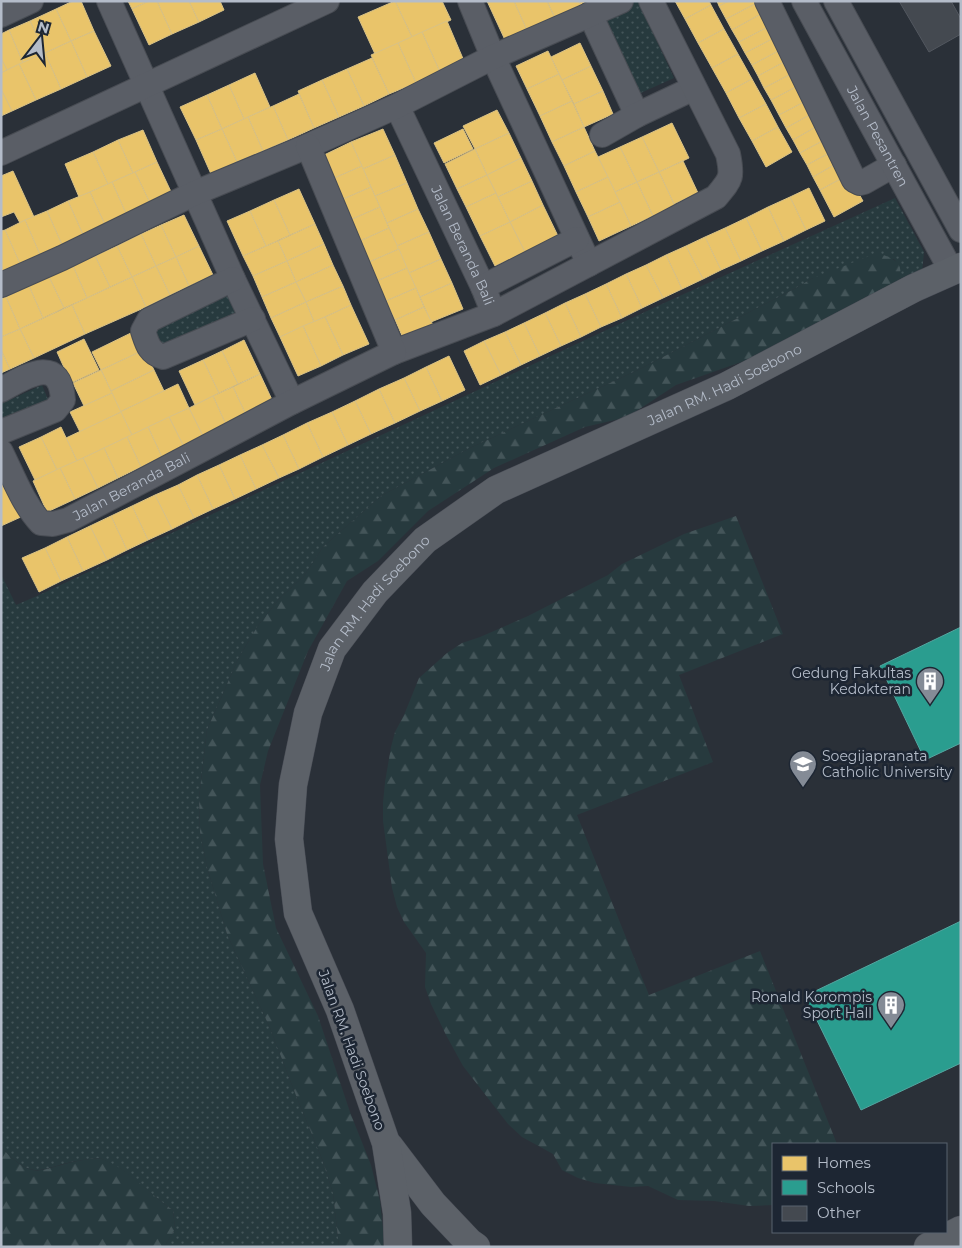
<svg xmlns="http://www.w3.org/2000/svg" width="962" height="1248" font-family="Montserrat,sans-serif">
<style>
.grass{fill:url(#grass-dots)}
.forest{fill:url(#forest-firs)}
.homes{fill:#e9c46a;stroke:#d9c286}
.schools{fill:#2a9d8f;stroke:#53a6a0}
.building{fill:#444950;stroke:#52575f}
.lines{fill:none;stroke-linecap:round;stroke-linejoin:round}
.minor-casing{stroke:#484c53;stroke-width:26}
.major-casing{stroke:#484c55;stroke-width:29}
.minor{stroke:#5a5e66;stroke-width:24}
.major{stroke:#5c6168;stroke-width:28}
.labels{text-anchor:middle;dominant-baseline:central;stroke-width:5;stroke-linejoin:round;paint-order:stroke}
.street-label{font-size:14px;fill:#b4bcc9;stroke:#1d2633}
.poi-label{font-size:14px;fill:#b4bcc9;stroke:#1d2633;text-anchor:end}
</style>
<defs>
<pattern id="grass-dots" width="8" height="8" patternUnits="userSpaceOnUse" patternTransform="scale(1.25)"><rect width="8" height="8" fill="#273a3e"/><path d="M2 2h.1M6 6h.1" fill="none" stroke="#445559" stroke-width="1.8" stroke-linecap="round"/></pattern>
<pattern id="forest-firs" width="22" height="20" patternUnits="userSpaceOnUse" patternTransform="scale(1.25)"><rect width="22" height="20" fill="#273a3e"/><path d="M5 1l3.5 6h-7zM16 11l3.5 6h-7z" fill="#445559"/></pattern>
</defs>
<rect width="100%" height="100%" fill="#2a3038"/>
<g class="grass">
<polygon points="629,1 638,1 674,78 634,96 596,16"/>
<path d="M895,198L924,252L922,273L897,282C901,273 900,267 894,259L811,279L796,288L638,370L470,448L381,496L323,547L304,576L279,599L257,627L238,659L207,730L199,798L200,832L207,867L227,934L270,1028L295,1093L322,1159L333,1193L339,1247H164L175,1229L173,1210C149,1194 129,1170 102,1159C97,1157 89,1159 83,1160C39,1166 37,1185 1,1147V574L16,605L37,596L662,304Z"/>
<polygon points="228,293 237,315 160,346 153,328"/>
<polygon points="42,385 50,404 1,427 1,404"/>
</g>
<g class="forest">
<path d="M877,253C893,258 907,263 897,282L770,352L676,385L632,414L619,419L585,427L494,468L428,511L378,561L347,581L308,651L268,751L260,785L263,864L276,928L318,1016L350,1112L371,1165L380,1201L385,1247H339L333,1193L322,1159L295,1093L270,1028L227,934L207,867L200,832L199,798L207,730L238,659L257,627L279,599L304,576L323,547L381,496L470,448L638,370L796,288L811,279Z"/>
<polygon points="736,516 783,634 679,675 713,762 577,815 649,995 760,951 837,1144 773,1144 773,1205 749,1206 714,1201 678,1200 648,1186 631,1187 595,1183 578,1178 562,1170 553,1154 522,1137 508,1124 463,1066 446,1035 431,1004 425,987 426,953 404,922 397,907 392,888 383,821 383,803 385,782 391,747 395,732 404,715 419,678 447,653 462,643 480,637 528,616 608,575 622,564 684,534"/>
<path d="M1,1147C37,1185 39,1167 83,1160C88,1159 97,1157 102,1159C129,1169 149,1194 173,1210L175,1229L164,1247H1Z"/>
</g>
<g class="homes">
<polygon points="73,1 81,1 94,31 71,41 56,9"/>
<polygon points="128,1 149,1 132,9"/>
<polygon points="149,1 157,1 172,34 149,45 132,9"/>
<polygon points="157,1 189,1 199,22 172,34"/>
<polygon points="189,1 220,1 224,10 199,22"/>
<polygon points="395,1 442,1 451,20 412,37"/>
<polygon points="395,1 412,37 375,54 358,17"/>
<polygon points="487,1 514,1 527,30 505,40"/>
<polygon points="514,1 547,1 555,18 527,30"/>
<polygon points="547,1 579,1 581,6 555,18"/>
<polygon points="579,1 593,1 581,6"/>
<polygon points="675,1 709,1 711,5 685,19"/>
<polygon points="717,1 729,1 719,6"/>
<polygon points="729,1 754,1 755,4 726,19 719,6"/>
<polygon points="755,4 761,14 732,30 726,19"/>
<polygon points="711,5 724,29 698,43 685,19"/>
<polygon points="56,9 71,41 45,53 30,21"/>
<polygon points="761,14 768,27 739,42 732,30"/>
<polygon points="30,21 45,53 23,63 9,30"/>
<polygon points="447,21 464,61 440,72 422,32"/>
<polygon points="768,27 774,38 745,53 739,42"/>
<polygon points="724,29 738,54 712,68 698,43"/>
<polygon points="9,30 23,63 7,70 1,58 1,34"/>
<polygon points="94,31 111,66 87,77 71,41"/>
<polygon points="422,32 440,72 416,83 398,43"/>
<polygon points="774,38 780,50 752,65 745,53"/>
<polygon points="71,41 87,77 61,89 45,53"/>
<polygon points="398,43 416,83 389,94 371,55"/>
<polygon points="580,43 591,66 562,80 551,57"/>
<polygon points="780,50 786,61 758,76 752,65"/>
<polygon points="548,51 559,74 527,89 516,66"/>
<polygon points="45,53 61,89 36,100 19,64"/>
<polygon points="738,54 752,79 726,93 712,68"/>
<polygon points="1,58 7,70 1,73"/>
<polygon points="372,58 389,94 364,106 347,69"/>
<polygon points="786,61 793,73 764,88 758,76"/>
<polygon points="19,64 36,100 12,111 1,89 1,73"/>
<polygon points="591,66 603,91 574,104 562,80"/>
<polygon points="347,69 364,106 339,117 322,80"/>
<polygon points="255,73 270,107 244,119 229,85"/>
<polygon points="793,73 800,85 771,100 764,88"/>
<polygon points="559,74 572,101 540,116 527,89"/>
<polygon points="752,79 766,104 739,118 726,93"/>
<polygon points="322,80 339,117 314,128 298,91"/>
<polygon points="229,85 244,119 222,129 207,95"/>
<polygon points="800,85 808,100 779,115 771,100"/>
<polygon points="1,89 12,111 1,116"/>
<polygon points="603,91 613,114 584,127 574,104"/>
<polygon points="299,94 314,128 288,140 273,106"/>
<polygon points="207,95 222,129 196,140 180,107"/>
<polygon points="808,100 815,112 786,128 779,115"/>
<polygon points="572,101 584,127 552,142 540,116"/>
<polygon points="766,104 778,127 752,141 739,118"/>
<polygon points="273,106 288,140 263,151 248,117"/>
<polygon points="497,110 509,133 475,149 463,126"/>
<polygon points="815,112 821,124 793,140 786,128"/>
<polygon points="248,117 263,151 237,162 222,129"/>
<polygon points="672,123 689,158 659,172 642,137"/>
<polygon points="821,124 828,138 800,153 793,140"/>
<polygon points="584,127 595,151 564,166 552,142"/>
<polygon points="778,127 792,152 766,167 752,141"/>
<polygon points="222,129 237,162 211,174 196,140"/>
<polygon points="383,129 395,155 363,169 351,142"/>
<polygon points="463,129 473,149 444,163 434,143"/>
<polygon points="143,130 157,162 133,173 118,140"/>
<polygon points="509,133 521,158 487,175 475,149"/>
<polygon points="642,137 659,172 637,182 620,147"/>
<polygon points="828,138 835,150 807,165 800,153"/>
<polygon points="118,140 133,173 108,184 93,152"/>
<polygon points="351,142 362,166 332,179 322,156"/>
<polygon points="620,147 637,182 615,192 598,157"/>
<polygon points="475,149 487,175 457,189 445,164"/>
<polygon points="835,150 841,161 813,177 807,165"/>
<polygon points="595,151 608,177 576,192 564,166"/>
<polygon points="93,152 108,184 79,197 65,164"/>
<polygon points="395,155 407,183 375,196 363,169"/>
<polygon points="521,158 532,181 498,197 487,175"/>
<polygon points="683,161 698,193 674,204 659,172"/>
<polygon points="841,161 848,175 820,190 813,177"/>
<polygon points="157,162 174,198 152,207 135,172"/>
<polygon points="362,166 371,187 341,200 332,179"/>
<polygon points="13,171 34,217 20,223 14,212 1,217 1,176"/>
<polygon points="135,172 152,207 128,218 112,182"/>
<polygon points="659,172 675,206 653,216 637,182"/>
<polygon points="487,175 496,193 466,207 457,189"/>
<polygon points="848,175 863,201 834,217 820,190"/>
<polygon points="608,177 620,202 588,217 576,192"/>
<polygon points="532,181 543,205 510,222 498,197"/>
<polygon points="112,182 128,218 106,227 90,192"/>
<polygon points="637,182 653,216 631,226 615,192"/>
<polygon points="407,183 418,209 387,223 375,196"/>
<polygon points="371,187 380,207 350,220 341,200"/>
<polygon points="809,188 825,221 806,230 790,197"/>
<polygon points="299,189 315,224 290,235 274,200"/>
<polygon points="90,192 106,227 84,237 68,201"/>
<polygon points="496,193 510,222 480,236 466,207"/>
<polygon points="790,197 806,230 784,241 768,207"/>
<polygon points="274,200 290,235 266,246 250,211"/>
<polygon points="68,201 84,237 63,247 47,211"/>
<polygon points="620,202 631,226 599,241 588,217"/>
<polygon points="543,205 558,236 525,252 510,222"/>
<polygon points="380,207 389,228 360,241 350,220"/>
<polygon points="768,207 784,241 762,251 746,218"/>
<polygon points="418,209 429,232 397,246 387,223"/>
<polygon points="47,211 63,247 41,257 25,220"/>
<polygon points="250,211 266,246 243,256 227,221"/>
<polygon points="184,215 199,246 176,257 161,225"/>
<polygon points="746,218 762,251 741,261 725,228"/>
<polygon points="25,220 41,257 21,266 5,230"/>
<polygon points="510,222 525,252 495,266 480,236"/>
<polygon points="315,224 324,244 287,261 278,241"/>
<polygon points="161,225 176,257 156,266 141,234"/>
<polygon points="389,228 399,249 369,262 360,241"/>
<polygon points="725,228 741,261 721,270 705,237"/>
<polygon points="5,230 21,266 1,274 1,231"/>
<polygon points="429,232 441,259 409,273 397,246"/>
<polygon points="141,234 156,266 132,277 117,246"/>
<polygon points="705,237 721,270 703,279 686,246"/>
<polygon points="278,241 287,261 253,276 243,256"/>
<polygon points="324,244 333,265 296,282 287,261"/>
<polygon points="117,246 132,277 110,287 95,256"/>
<polygon points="199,246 213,275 189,286 176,257"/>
<polygon points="686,246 703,279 682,289 666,255"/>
<polygon points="399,249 407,268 377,281 369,262"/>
<polygon points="666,255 682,289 663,298 646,265"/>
<polygon points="95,256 110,287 87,298 73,266"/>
<polygon points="176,257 189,286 170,295 156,266"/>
<polygon points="441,259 452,283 420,297 409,273"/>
<polygon points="287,261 296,282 262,297 253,276"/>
<polygon points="333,265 343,286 306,302 296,282"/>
<polygon points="646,265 663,298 642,308 626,274"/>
<polygon points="73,266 87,298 64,308 49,277"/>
<polygon points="156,266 170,295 146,307 132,277"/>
<polygon points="407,268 416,288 386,301 377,281"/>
<polygon points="626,274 642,308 622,318 606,284"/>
<polygon points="49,277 64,308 43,318 29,286"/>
<polygon points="132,277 146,307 85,334 72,305"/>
<polygon points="296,282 306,302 271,318 262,297"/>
<polygon points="452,283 463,309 431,322 420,297"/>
<polygon points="606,284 622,318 601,327 585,294"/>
<polygon points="29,286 43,318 20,329 6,297"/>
<polygon points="343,286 351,305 314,322 306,302"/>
<polygon points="416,288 424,307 395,320 386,301"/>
<polygon points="585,294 601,327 581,337 565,303"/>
<polygon points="6,297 20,329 1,337 1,299"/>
<polygon points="306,302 314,322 280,337 271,318"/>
<polygon points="565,303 581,337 561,346 545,313"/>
<polygon points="72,305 85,334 34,358 20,329"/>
<polygon points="351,305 369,344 343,355 325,317"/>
<polygon points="424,307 433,325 403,338 395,320"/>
<polygon points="545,313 561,346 540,356 524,323"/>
<polygon points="325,317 343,355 321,366 303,326"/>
<polygon points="524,323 540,356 521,365 505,332"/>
<polygon points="303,326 321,366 298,376 280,337"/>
<polygon points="20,329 34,358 10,369 1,350 1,337"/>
<polygon points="135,331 144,350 101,370 92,352"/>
<polygon points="505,332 521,365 501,375 484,341"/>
<polygon points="84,339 99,370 71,383 57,352"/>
<polygon points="244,340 260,374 238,384 222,351"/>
<polygon points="484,341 501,375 480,385 464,351"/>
<polygon points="1,350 10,369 1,373"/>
<polygon points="144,350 154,370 111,391 101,370"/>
<polygon points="222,351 238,384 219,393 203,360"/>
<polygon points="449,356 465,390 442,401 426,367"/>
<polygon points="203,360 219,393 195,405 179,371"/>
<polygon points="426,367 442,401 420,411 404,378"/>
<polygon points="101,370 112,393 84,406 73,383"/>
<polygon points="154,370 164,391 120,412 111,391"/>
<polygon points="260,374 274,404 247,417 233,387"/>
<polygon points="404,378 420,411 395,423 379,389"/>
<polygon points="178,384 189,408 132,435 120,412"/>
<polygon points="233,387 247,417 227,427 213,396"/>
<polygon points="379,389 395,423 371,434 355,401"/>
<polygon points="112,393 121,412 80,432 70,412"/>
<polygon points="213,396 227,427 204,438 189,408"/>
<polygon points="355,401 371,434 348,445 332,412"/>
<polygon points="189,408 204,438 184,447 169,417"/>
<polygon points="121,412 132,435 77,461 66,438"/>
<polygon points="332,412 348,445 323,457 307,423"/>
<polygon points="169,417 184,447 162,457 148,427"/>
<polygon points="307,423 323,457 299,469 283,435"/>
<polygon points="61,427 77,461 57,470 41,437"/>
<polygon points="148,427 162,457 141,467 127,437"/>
<polygon points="283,435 299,469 279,478 262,445"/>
<polygon points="41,437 57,470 35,480 19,447"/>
<polygon points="127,437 141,467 118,478 104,448"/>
<polygon points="262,445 279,478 256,489 240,455"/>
<polygon points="104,448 118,478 98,488 83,458"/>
<polygon points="240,455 256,489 235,499 219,465"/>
<polygon points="83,458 98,488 75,499 60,468"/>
<polygon points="219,465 235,499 213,509 197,475"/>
<polygon points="60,468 75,499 47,512 33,481"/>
<polygon points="197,475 213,509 194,518 178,485"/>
<polygon points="1,478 23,516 1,526"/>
<polygon points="178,485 194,518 172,529 155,495"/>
<polygon points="155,495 172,529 148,540 132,506"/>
<polygon points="132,506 148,540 127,550 111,516"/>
<polygon points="111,516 127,550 107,560 90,526"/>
<polygon points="90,526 107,560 83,571 67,537"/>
<polygon points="67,537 83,571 61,581 45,548"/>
<polygon points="45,548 61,581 39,592 22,558"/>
</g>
<g class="schools">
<polygon points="961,627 961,743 925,760 880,666"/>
<polygon points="961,921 961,1063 861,1110 805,996"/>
</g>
<polygon class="building" points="899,1 951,1 961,19 961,34 929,52"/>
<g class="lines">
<g class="minor-casing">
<g id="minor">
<polyline points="109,1 233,279 292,402"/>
<polyline points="470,1 493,57 589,264"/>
<polyline points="767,1 854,180 860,183 864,182 894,165"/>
<path id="s1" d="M804,1L952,272"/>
<polyline points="836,1 961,230"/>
<polyline points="590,14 637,115"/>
<polyline points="1,15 31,1"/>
<path id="s2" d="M397,106L483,287L494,314"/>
<polyline points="602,135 637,115 694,88"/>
<polyline points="1,153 327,1"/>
<path d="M233,279L149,320L143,331C147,343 149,353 163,357L253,319"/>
<polyline points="1,285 62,258 195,193 308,146 397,106 493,57 621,1"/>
<polyline points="483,287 577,239"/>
<path d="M394,352L494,314L716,197C731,179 733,178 728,154L651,1"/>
<path d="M1,390C25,377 60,353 63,400L55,410L1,432"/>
<path id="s3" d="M1,452C13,476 23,504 41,523L53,524L68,520L292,402L394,352L308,146"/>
</g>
</g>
<g class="major-casing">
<g id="major">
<polyline points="389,1146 433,1204 469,1242 476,1247"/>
<path id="s4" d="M398,1247L397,1213L386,1143L340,1010L298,913L289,839L293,785L308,713L332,649L375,592L425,540L496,490L727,386L914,288L961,267"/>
<polyline points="928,1247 961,1230"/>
</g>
</g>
<use href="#minor" class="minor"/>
<use href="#major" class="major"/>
</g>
<defs>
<g id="building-pin" transform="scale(1.4375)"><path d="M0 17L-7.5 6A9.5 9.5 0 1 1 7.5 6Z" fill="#848b96" stroke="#1d2633"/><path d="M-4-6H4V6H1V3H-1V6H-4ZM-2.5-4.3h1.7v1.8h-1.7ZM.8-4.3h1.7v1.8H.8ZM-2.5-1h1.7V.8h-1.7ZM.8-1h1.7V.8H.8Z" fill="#fff"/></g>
<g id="university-pin" transform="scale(1.4375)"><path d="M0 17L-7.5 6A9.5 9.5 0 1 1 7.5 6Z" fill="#848b96" stroke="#1d2633"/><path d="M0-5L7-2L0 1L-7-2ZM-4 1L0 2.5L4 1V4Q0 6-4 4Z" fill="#fff"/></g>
</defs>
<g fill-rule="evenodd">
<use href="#building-pin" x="930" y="681"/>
<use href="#university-pin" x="803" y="764"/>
<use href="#building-pin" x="891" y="1005"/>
</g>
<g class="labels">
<g class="street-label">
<text stroke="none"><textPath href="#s1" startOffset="154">Jalan Pesantren</textPath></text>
<text stroke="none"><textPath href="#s2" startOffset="154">Jalan Beranda Bali</textPath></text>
<text stroke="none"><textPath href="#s4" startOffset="1104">Jalan RM. Hadi Soebono</textPath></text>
<text stroke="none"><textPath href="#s3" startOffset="181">Jalan Beranda Bali</textPath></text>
<text stroke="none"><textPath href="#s4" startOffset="684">Jalan RM. Hadi Soebono</textPath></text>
<text transform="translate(352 1050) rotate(70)">Jalan RM. Hadi Soebono</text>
</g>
<g class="poi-label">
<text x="911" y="673">Gedung Fakultas<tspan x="911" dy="16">Kedokteran</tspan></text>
<text x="822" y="756" text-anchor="start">Soegijapranata<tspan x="822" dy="16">Catholic University</tspan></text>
<text x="872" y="997">Ronald Korompis<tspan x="872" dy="16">Sport Hall</tspan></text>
</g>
</g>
<rect width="962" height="1248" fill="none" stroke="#b4bcc9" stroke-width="5"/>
<rect x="772" y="1143" width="175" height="90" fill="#1d2633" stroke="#59626f"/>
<rect x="782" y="1156" width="25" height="15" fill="#e9c46a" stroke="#59626f"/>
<text x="817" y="1168" font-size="15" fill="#b4bcc9">Homes</text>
<rect x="782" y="1180" width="25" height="15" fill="#2a9d8f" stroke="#59626f"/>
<text x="817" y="1193" font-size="15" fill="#b4bcc9">Schools</text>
<rect x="782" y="1206" width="25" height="15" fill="#444950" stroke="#59626f"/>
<text x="817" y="1218" font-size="15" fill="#b4bcc9">Other</text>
<g transform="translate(40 40) rotate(16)" stroke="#1d2633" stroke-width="4" paint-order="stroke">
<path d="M0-4L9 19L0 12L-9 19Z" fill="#b4bcc9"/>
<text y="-8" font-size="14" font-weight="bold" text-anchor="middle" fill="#b4bcc9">N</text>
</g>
</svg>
